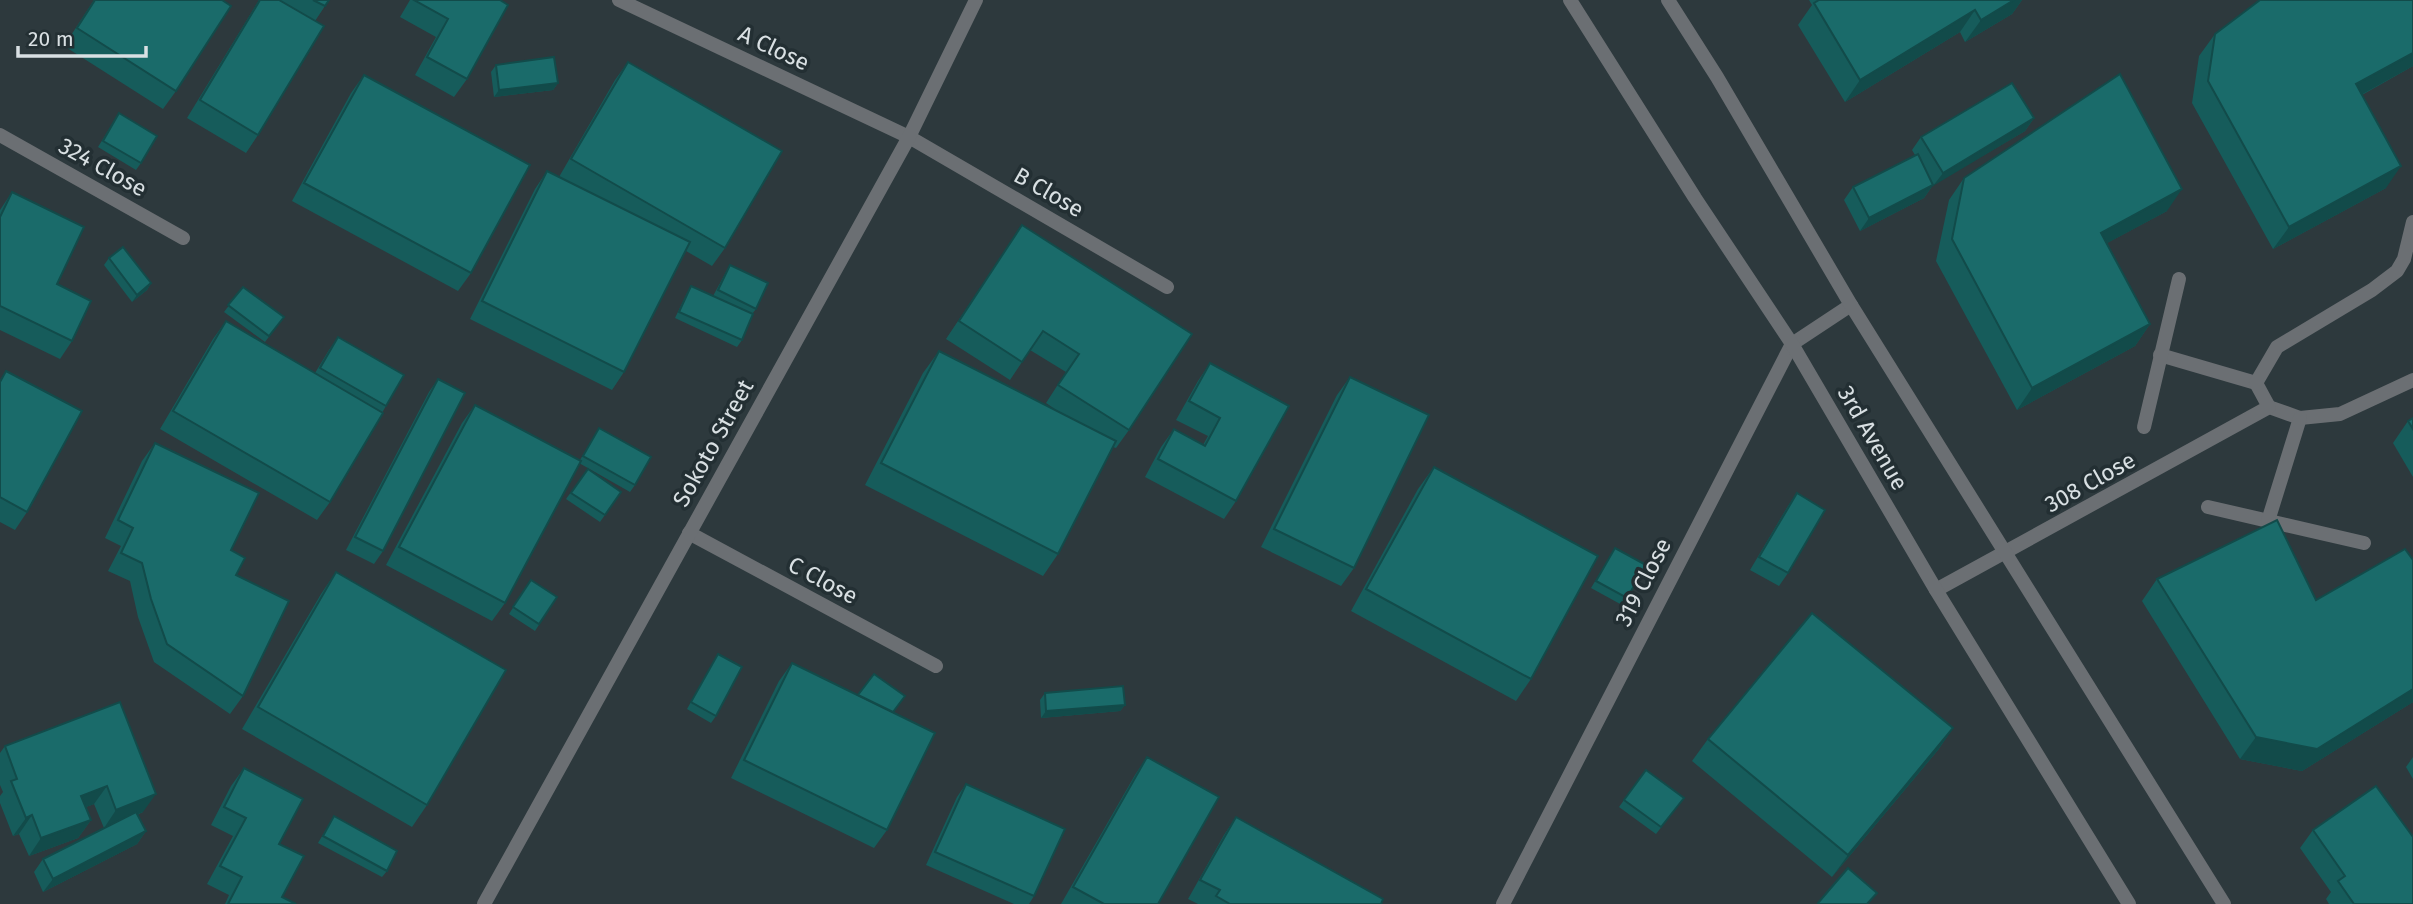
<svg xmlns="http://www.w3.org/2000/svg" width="2413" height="904" font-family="'Fira Sans',sans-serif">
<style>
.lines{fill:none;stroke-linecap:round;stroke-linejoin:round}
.minor{stroke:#6b6f73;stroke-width:14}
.tertiary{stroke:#6b6f73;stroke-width:14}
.wall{fill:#165c5b}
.shaded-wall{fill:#124b4a}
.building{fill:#1a6b6a;stroke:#124b4a;stroke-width:2}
.labels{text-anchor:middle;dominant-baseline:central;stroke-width:7;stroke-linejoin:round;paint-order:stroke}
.street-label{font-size:23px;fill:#d9e0e3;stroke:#232f33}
</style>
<rect width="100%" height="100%" fill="#2d393d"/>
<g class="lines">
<g class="minor">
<polyline points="619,0 909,137 1167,287"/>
<polyline points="0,135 183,238"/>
<polyline points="2160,355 2256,383"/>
<polyline points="2269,407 2300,418 2340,414 2413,380"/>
<polyline points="2144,427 2179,279"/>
<polyline points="2208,507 2364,543"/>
<polyline points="2268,521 2300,418"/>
<polyline points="689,533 936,666"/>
<polyline points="1936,590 2269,407 2256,383 2277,347 2372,290 2397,271 2404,259 2413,222"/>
<polyline points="484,904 909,137 976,0"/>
<polyline points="1503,904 1792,344 1851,305"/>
</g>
<g class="tertiary">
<polyline points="1570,0 1695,198 1792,344 1936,590 2129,904"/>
<polyline points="1668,0 1717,77 1851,305 2224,904"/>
</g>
</g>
<g class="wall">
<polygon points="94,0 222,0 176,91 163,109 64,46"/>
<polygon points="259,0 329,0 315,21 258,135 246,153 187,118"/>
<polygon points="410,0 500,0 467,79 454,97 415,75 436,37 400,17"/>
<polygon points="1809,0 2022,0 2012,14 1965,42 1960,32 1845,102 1798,25 1812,5"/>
<polygon points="2215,34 2413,66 2362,95 2386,188 2273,249 2192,103 2199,56"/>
<polygon points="628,62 725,248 712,266 686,251 624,372 612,390 470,319 535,189 547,171 559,177 615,80"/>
<polygon points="496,65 558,83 553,90 494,97 491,72"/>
<polygon points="364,75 471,273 458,291 292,201 351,93"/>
<polygon points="119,113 141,163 136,170 98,147"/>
<polygon points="2034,118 2025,131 1933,185 1924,198 1860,231 1844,200 1853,187 1915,155 1912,150 1921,137"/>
<polygon points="1964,178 2167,211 2107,243 2150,324 2135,346 2017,410 1936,261 1949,200"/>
<polygon points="12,192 57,284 72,341 60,359 0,330 0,210"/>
<polygon points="1022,225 1129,430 1116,448 1113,447 1058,554 1043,576 865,485 923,373 939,351 1062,414 1046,403 1066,372 1030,350 1010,380 946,339"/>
<polygon points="109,258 151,283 147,290 132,302 104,265"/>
<polygon points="730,265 756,309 752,314 742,340 737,347 675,318 687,293 691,286 713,296 726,272"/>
<polygon points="243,287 284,317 265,342 224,312"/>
<polygon points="226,321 315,373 329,350 338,337 386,406 330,502 317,520 160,429 213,339"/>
<polygon points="1210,363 1236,501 1224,519 1145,477 1161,447 1174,429 1203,445 1208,436 1176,420 1198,381"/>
<polygon points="6,371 27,512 15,530 0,522 0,380"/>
<polygon points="1350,377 1354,568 1341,586 1261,547 1337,395"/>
<polygon points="438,379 383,551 374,564 346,550 429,392"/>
<polygon points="475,405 580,460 599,428 635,485 630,492 579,463 505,603 492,621 386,565 462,423"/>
<polygon points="2413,418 2413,477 2393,443 2408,421"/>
<polygon points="155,443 231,550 236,575 243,696 230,714 154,662 138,617 130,581 108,571 121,546 105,538 142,461"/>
<polygon points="1434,467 1531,679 1516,701 1351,611 1418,489"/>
<polygon points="588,469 621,492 600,522 566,499"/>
<polygon points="1797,493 1788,573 1779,586 1750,570 1788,506"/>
<polygon points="1615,548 1627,598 1622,605 1591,588"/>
<polygon points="2413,560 2413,702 2302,771 2240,759 2142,601 2157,579 2316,600"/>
<polygon points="336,572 427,805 412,827 242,729 321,594"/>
<polygon points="531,580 557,597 535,631 509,614"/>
<polygon points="718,654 716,716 711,723 687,709"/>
<polygon points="792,663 893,713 887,830 874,848 731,778 779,681"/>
<polygon points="1045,693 1125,705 1120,711 1041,718 1040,700"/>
<polygon points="120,702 143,812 137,815 146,831 137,844 43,892 34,872 43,859 109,826 104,828 94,804 86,807 91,820 78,838 29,856 19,834 13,836 0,803 0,796 3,792 0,785 0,753 5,746"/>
<polygon points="1953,728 1938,750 1832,877 1692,761 1708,739"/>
<polygon points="1147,757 1158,904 1061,904 1135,775"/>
<polygon points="2413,757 2413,779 2406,767"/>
<polygon points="244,768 279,844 282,897 296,904 225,904 229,895 207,884 233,836 211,825 231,786"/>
<polygon points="1646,770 1684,798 1656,834 1619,807"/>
<polygon points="966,784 1034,896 1029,904 1014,904 926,865 957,797"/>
<polygon points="334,816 387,871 382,877 318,843"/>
<polygon points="1236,817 1381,904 1198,904 1188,899 1224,835"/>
<polygon points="2313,830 2413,904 2329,904 2326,899 2331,892 2300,848"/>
</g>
<g class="shaded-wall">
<polygon points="2014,0 2022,0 2012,14 1965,42 1981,20"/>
<polygon points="1975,10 1960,32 1845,102 1860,80"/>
<polygon points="2413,53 2413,66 2341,106 2356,84"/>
<polygon points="558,83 553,90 494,97 499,90"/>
<polygon points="2034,118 2025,131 1933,186 1943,173"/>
<polygon points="2401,166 2386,188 2273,249 2289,227"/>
<polygon points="1933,185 1924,198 1860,231 1869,218"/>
<polygon points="2182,189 2167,211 2085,255 2101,233"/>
<polygon points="151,283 147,290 132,302 137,295"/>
<polygon points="2150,324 2135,346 2017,410 2032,388"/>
<polygon points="2413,689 2413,702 2302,771 2240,759 2256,737"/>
<polygon points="1125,705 1120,711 1041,718 1046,711"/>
<polygon points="1953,728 1938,750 1832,877 1848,855"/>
<polygon points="107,786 94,804 68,814 81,796"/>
<polygon points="156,794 143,812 104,828 116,810"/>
<polygon points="32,815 19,834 13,836 26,818"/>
<polygon points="91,820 78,838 29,856 41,838"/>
<polygon points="146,831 137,844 43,892 53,879"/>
</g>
<g class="building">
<polygon points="95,0 222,0 231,6 176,91 77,28"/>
<polygon points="260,0 279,0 324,26 258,135 200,100"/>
<polygon points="313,0 329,0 325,6"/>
<polygon points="414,0 500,0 508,5 467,79 427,57 448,19"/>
<polygon points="1819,0 2014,0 1981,20 1975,10 1860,80 1814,3"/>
<polygon points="2260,0 2413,0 2413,53 2356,84 2401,166 2289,227 2208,81 2215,34"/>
<polygon points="554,57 558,83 499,90 496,65"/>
<polygon points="628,62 782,151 725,248 571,159"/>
<polygon points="2120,74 2182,189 2101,233 2150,324 2032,388 1952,239 1964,178"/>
<polygon points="364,75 530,165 471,273 304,183"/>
<polygon points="2012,83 2034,118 1943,173 1921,137"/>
<polygon points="119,113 157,136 141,163 103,141"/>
<polygon points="1918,154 1933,185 1869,218 1853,187"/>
<polygon points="547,171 690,242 624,372 482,301"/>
<polygon points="12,192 84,227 57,284 91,301 72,341 0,306 0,217"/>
<polygon points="1022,225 1192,334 1129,430 1058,385 1079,354 1043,331 1022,362 959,321"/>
<polygon points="123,247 151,283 137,295 109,258"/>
<polygon points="730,265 768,283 756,309 718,290"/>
<polygon points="691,286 753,314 742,340 679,312"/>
<polygon points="243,287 284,317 269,336 228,305"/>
<polygon points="226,321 383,413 330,502 173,411"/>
<polygon points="338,337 404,375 386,406 320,368"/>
<polygon points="939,351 1116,441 1058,554 881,463"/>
<polygon points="1210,363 1289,406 1236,501 1158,459 1174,429 1205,446 1220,418 1189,401"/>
<polygon points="6,371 82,411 27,512 0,497 0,382"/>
<polygon points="1350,377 1429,415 1354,568 1274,529"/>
<polygon points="438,379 465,393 383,551 355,537"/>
<polygon points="475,405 581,461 505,603 399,547"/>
<polygon points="2413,418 2413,429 2408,421"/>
<polygon points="599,428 651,457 635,485 583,456"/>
<polygon points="155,443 259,493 231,550 245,558 236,575 289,601 243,696 167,644 151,599 142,563 121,553 133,528 118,520"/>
<polygon points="1434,467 1598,556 1531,679 1366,589"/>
<polygon points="588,469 621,492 605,515 571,493"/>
<polygon points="1797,493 1825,510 1788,573 1759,557"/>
<polygon points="2277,520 2316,600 2405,549 2413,560 2413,689 2317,749 2256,737 2157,579"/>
<polygon points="1615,548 1646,565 1627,598 1596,581"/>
<polygon points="336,572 506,670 427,805 258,707"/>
<polygon points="531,580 557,597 539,624 513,607"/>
<polygon points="1812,613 1953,728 1848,855 1708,739"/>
<polygon points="718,654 742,667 716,716 691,702"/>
<polygon points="792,663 935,733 887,830 744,760"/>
<polygon points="874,674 905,696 893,712 858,695"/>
<polygon points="1123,686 1125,705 1046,711 1045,693"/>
<polygon points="120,702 156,794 116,810 107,786 81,796 91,820 41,838 32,815 26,818 11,781 17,779 5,746"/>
<polygon points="1147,757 1219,797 1158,904 1104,904 1073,887"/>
<polygon points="244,768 303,799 279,844 304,856 282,897 296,904 228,904 242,877 220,866 246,818 224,807"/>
<polygon points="1646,770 1684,798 1661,827 1624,800"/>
<polygon points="966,784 1065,829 1034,896 935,852"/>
<polygon points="2376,786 2413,837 2413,904 2354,904 2338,881 2345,876 2313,830"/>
<polygon points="136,812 146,831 53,879 43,859"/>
<polygon points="334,816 397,851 387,871 323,836"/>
<polygon points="1236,817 1383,899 1381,904 1230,904 1216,896 1220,890 1200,880"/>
<polygon points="1848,868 1877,893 1867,904 1819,904 1818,903"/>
</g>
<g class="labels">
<g class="street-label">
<text transform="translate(774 48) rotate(25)">A Close</text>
<text transform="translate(103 167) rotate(29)">324 Close</text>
<text transform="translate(1049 192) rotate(30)">B Close</text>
<text transform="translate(1873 438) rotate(60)">3rd Avenue</text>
<text transform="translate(713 443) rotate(-61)">Sokoto Street</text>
<text transform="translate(2090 482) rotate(-29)">308 Close</text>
<text transform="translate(823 580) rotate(28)">C Close</text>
<text transform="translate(1643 582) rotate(-63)">319 Close</text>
</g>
</g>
<path d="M18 46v10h128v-10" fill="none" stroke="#d9e0e3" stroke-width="3.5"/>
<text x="28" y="46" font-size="21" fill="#d9e0e3" stroke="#232f33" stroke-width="5" paint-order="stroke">20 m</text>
</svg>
